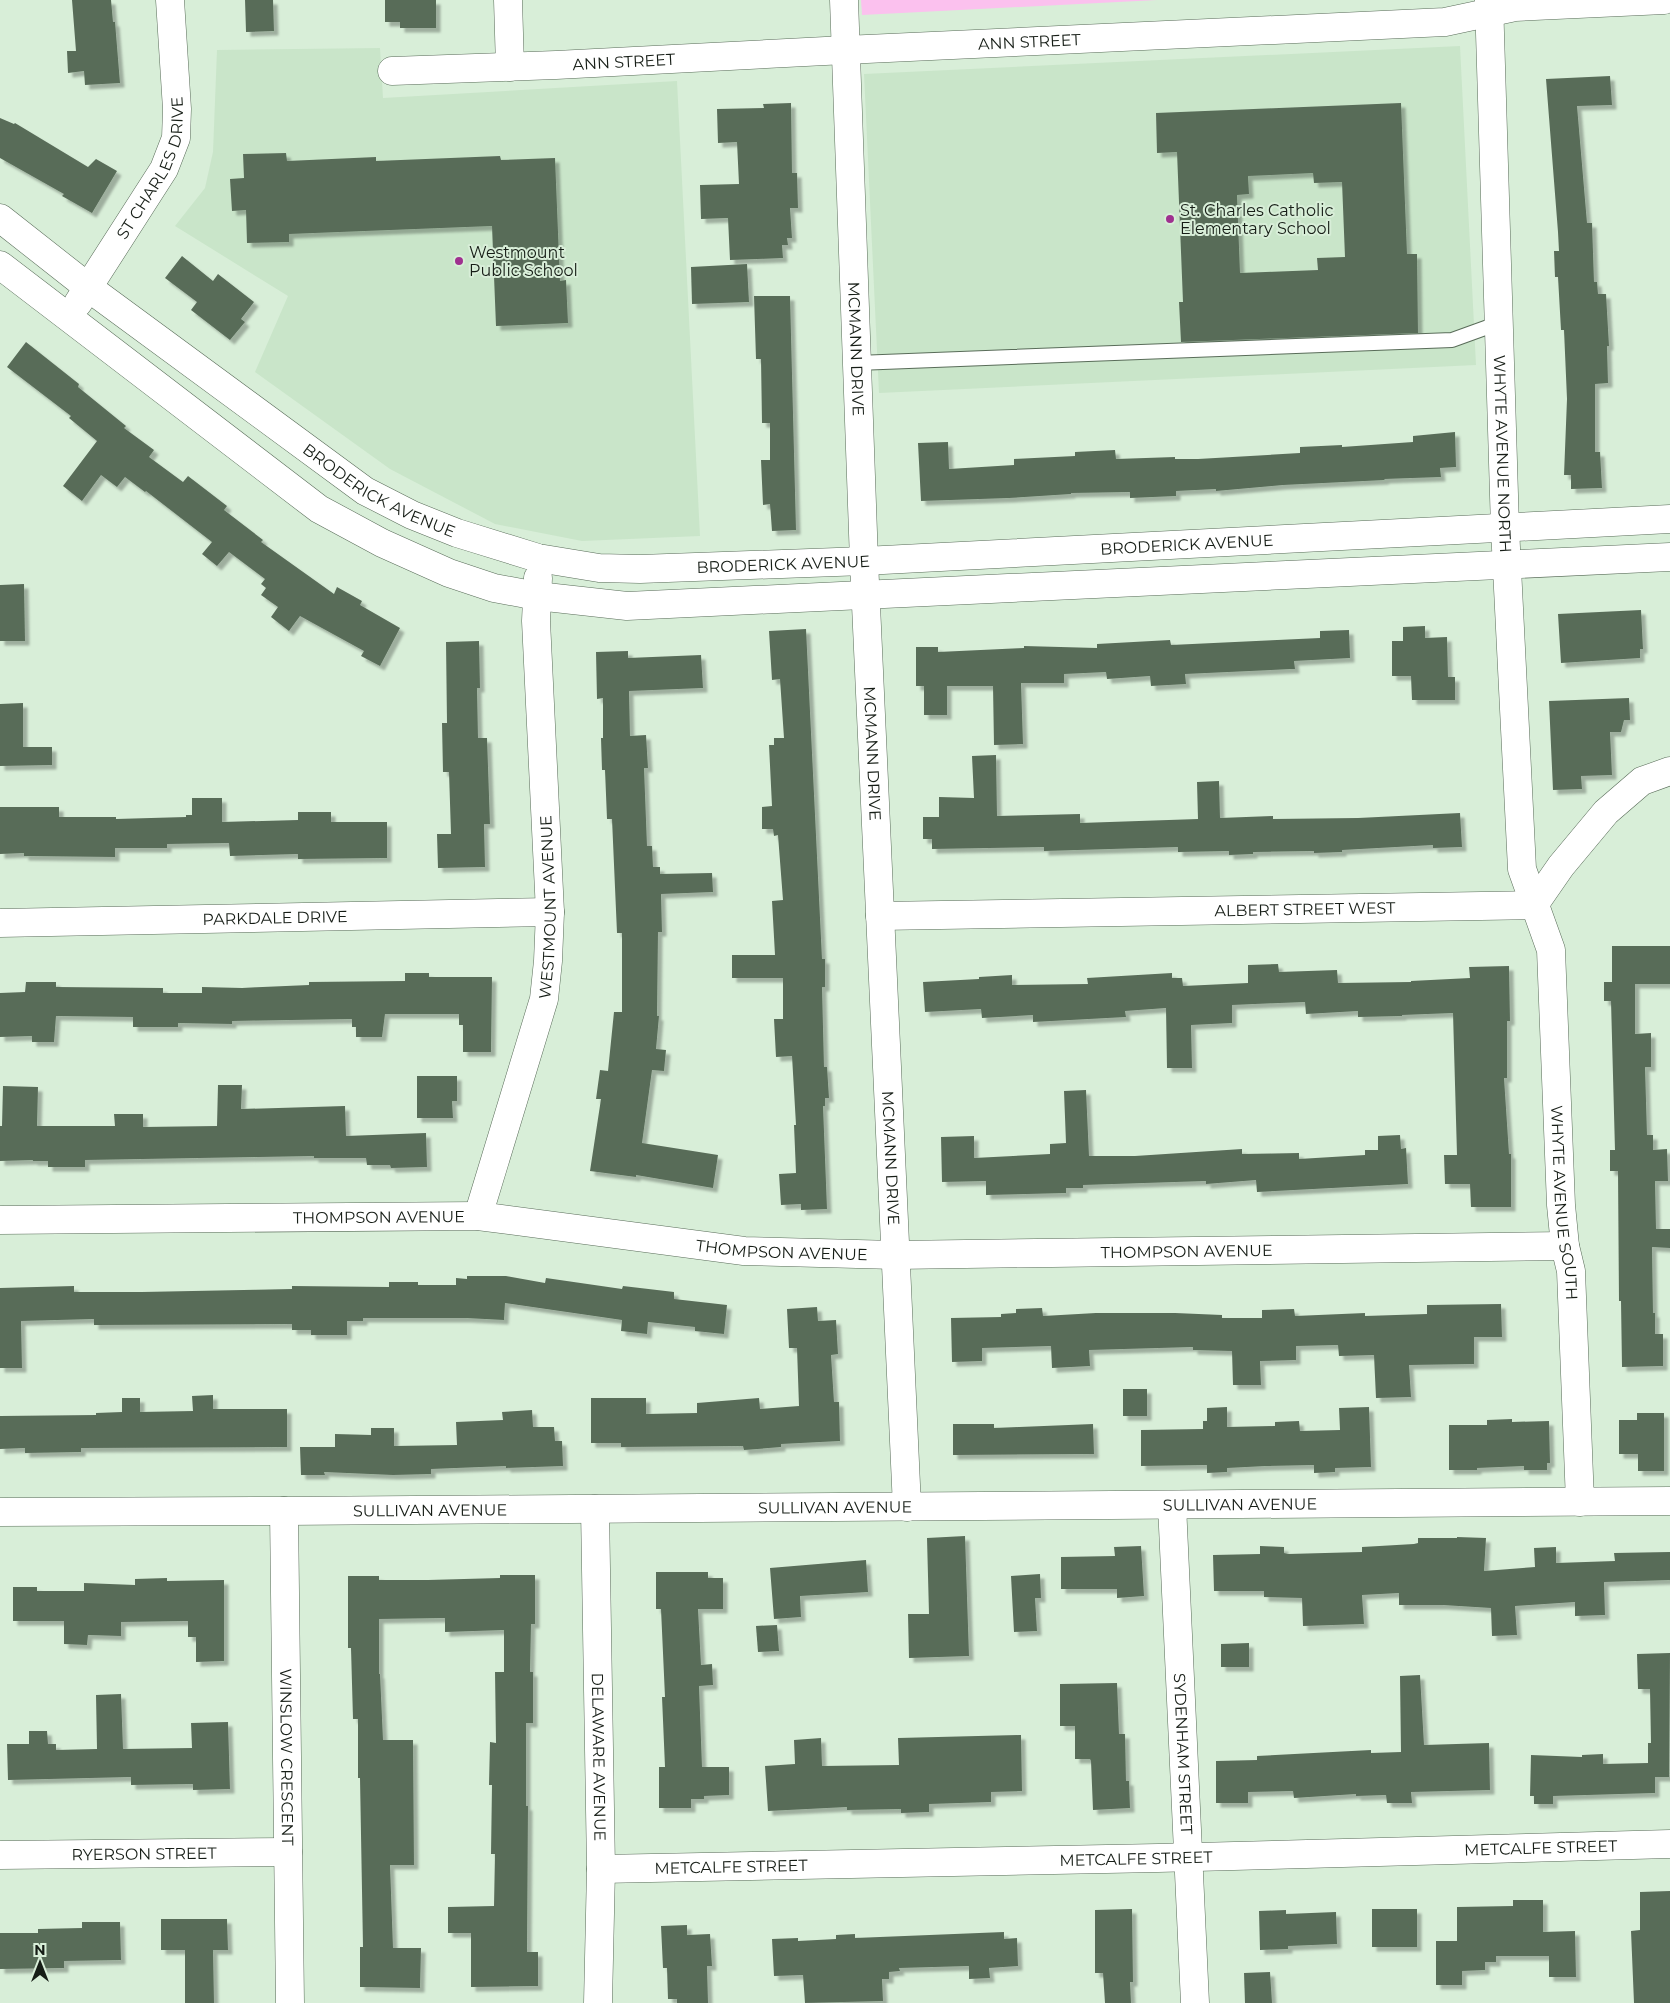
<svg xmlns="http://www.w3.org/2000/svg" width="1670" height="2003" font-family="Montserrat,sans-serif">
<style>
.built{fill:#c9e5c9}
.green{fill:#fbc1ee}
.building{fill:#596c59;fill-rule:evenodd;filter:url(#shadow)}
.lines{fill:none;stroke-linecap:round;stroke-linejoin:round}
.lane-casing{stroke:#596c59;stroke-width:16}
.street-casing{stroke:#596c59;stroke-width:29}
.secondary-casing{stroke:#596c59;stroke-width:29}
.lane{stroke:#fff;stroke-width:14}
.street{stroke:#fff;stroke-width:28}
.secondary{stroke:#fff;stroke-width:28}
.poi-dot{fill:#9f308f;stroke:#d8eed8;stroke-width:2}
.labels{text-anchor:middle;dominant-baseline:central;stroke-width:4;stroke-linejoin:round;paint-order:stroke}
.street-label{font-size:16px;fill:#161d16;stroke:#d8eed8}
.poi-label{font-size:16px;fill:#161d16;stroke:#d8eed8;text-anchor:start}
</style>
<defs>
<filter id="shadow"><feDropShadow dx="4.5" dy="4.5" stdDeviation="1" flood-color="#0004"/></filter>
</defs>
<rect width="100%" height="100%" fill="#d8eed8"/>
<g class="built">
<polygon points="1460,46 1476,365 879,393 864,74"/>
<polygon points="380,48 383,98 677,81 700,536 582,541 495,524 390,469 255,372 288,296 175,226 205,188 213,152 217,50"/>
</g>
<polygon class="green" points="861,0 1157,0 862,15"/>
<g class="building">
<polygon points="72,0 111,0 113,22 115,22 120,83 85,85 84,71 68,73 67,51 76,51"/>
<polygon points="245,0 273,0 274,31 246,32"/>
<polygon points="385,0 436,0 436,28 400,28 400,22 385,22"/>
<polygon points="1610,76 1612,105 1577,106 1587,223 1592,223 1594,282 1597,282 1598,294 1606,294 1609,346 1607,346 1608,383 1595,384 1595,452 1600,452 1602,488 1571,489 1571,475 1564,475 1567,399 1564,330 1561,330 1558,277 1555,277 1554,251 1559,251 1558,232 1546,79"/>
<polygon points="791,103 792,173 797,173 798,208 790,208 792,238 787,238 788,245 782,245 783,258 730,260 728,218 701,219 700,185 739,184 737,142 718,143 717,109 764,108 763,104"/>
<path d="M1401,103L1407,254H1417L1418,333L1181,342L1179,302H1183L1177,152L1157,153L1156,113ZM1313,173L1314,183L1342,182L1345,257L1317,258L1318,270L1240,273L1237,195L1249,194L1248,176Z"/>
<polygon points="0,118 14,124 15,123 88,167 96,159 117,171 92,213 62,196 64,194 0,158"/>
<polygon points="286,153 287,161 376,157 376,161 500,156 501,160 555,158 560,281 566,280 568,323 496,326 492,226 289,234 289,242 247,243 246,210 232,211 230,179 244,178 243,154"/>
<polygon points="182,256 213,281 218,274 254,302 241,319 245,322 230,340 191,310 197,302 165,278"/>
<polygon points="747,264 749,302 692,304 691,267"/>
<polygon points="754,296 790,296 796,530 772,531 770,504 763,505 761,460 770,460 770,423 762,423 761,359 756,359"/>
<polygon points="26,342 79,384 78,387 126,426 124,428 154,450 149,457 183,482 188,476 227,506 224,510 263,540 261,542 334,594 337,587 362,601 360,605 400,628 380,666 361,656 364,651 300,616 289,631 271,617 278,607 261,595 266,588 261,584 265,579 229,552 217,566 202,554 212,542 146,491 145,492 125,477 117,487 101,475 82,501 63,486 97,441 69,418 71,416 7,367"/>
<polygon points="1455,432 1456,467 1440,468 1441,477 1384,479 1385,480 1283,485 1216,491 1216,489 1176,491 1176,496 1130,498 1130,492 1071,493 1071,494 1009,498 921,501 918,443 948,442 949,469 1014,465 1014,459 1075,456 1075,452 1115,450 1116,459 1175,457 1175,459 1198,459 1300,453 1300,447 1342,445 1342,447 1413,442 1413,436"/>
<polygon points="24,584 25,641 0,641 0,585"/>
<polygon points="1641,610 1643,649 1640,649 1640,658 1561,663 1558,614"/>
<polygon points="1425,626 1425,638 1447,637 1448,677 1455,677 1455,700 1412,700 1411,676 1392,676 1392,641 1403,641 1403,627"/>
<polygon points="806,629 822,959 825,959 825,987 822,987 824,1067 827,1067 829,1098 825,1098 825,1106 823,1106 827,1209 801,1210 801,1204 781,1205 779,1174 796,1173 794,1125 796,1125 792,1056 776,1057 774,1019 783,1019 783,978 732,978 732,955 775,955 772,901 783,900 778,835 774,836 773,829 762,829 762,807 772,806 769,745 774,745 774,738 784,738 780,679 772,680 769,631"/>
<polygon points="1349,630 1350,658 1294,661 1295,669 1291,669 1185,674 1186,684 1151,686 1150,676 1107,679 1106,672 1064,674 1064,683 1021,683 1023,744 994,745 993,686 947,686 947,715 924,715 924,686 916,686 916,647 938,647 938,652 1024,648 1024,646 1097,648 1097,644 1170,640 1171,645 1320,638 1320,631"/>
<polygon points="479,641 480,688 477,688 478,738 487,738 490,824 484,824 485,867 438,868 437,834 451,834 449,772 443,772 442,723 447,723 446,642"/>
<polygon points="628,651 628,658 701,655 703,688 629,691 630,736 646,735 648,768 644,768 647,846 652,846 653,867 660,867 660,874 712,873 713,892 661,894 662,932 658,932 657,1016 659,1016 656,1049 666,1050 664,1071 652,1070 642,1143 718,1155 713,1188 636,1175 636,1177 590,1171 601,1099 596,1099 600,1070 608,1071 614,1012 622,1012 622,933 617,933 612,819 607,819 605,770 602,770 601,738 603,738 603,698 597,699 596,652"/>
<polygon points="1629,698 1630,720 1624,720 1621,732 1610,732 1612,775 1581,776 1582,789 1553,790 1549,701"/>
<polygon points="23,703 23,747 52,747 52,765 0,766 0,704"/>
<polygon points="996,755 997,816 1080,814 1080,823 1198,819 1197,782 1219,781 1220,818 1273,816 1273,819 1358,818 1460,813 1462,847 1433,848 1433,845 1342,850 1342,852 1314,853 1314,851 1253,852 1253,854 1229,855 1229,851 1178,852 1178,847 1044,851 1044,847 932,849 932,839 923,839 923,817 939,817 939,797 974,798 972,756"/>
<polygon points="192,798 222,798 222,822 298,820 298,812 331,812 331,822 387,822 387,858 298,859 298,854 230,856 229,843 167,844 167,848 115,848 115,857 24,856 24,853 0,854 0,807 59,807 59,817 116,817 116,819 186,817 186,815 192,815"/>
<polygon points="1612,946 1670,946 1670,984 1635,984 1635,1034 1651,1033 1651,1067 1645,1067 1647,1135 1653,1135 1653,1150 1667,1149 1668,1181 1655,1181 1656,1229 1670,1229 1670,1248 1652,1247 1653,1313 1655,1313 1655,1334 1663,1334 1663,1366 1622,1367 1621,1301 1619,1301 1618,1171 1610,1171 1610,1150 1615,1150 1611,1001 1604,1001 1604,982 1612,982"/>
<polygon points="1278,964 1279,972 1337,970 1338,983 1411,982 1411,981 1470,978 1469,967 1509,966 1510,1021 1507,1021 1507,1078 1504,1078 1509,1154 1511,1154 1511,1207 1471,1207 1470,1184 1445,1184 1444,1155 1457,1155 1453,1013 1402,1015 1402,1016 1358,1017 1358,1011 1306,1014 1305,1002 1232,1005 1232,1023 1191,1025 1192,1068 1167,1068 1166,1008 1125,1011 1126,1017 1033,1022 1033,1015 982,1018 981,1009 925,1012 923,982 979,979 979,977 1012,975 1012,985 1088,984 1087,978 1172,973 1172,978 1182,978 1183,986 1248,983 1248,965"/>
<polygon points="405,973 429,973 429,977 492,977 491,1052 463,1052 463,1025 459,1025 459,1014 385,1014 382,1037 356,1037 356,1027 352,1027 352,1019 232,1021 232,1024 178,1023 178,1027 133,1027 133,1017 56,1016 54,1042 32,1042 32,1036 0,1037 0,993 25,992 26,982 56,982 56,987 163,988 163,993 202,993 202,987 242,988 309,985 309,982 405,981"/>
<polygon points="417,1076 457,1076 457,1101 452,1101 453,1118 417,1118"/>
<polygon points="218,1085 242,1085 241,1109 345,1106 346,1136 426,1133 427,1167 391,1168 390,1165 367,1165 366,1158 314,1158 314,1156 85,1160 85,1167 48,1167 48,1161 33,1161 33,1160 0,1161 0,1126 2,1126 3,1086 38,1087 37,1126 115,1126 114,1114 143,1114 143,1127 217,1126"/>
<polygon points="1086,1090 1089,1156 1135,1156 1242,1149 1242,1154 1299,1153 1299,1159 1365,1155 1365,1150 1378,1150 1378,1136 1400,1135 1401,1149 1406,1148 1408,1184 1257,1192 1256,1180 1206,1184 1206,1181 1083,1185 1083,1188 1066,1188 1066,1193 986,1195 986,1181 942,1182 941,1137 974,1136 974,1158 1050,1154 1050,1144 1066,1143 1064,1091"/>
<polygon points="467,1276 506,1276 545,1283 546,1278 622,1289 623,1286 674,1292 674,1299 727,1305 724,1334 695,1331 695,1327 648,1322 647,1334 621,1331 622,1320 505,1303 504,1320 466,1318 363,1318 363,1321 347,1321 347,1335 311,1335 311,1330 292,1330 292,1324 94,1325 94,1319 21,1321 22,1368 0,1368 0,1288 74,1286 74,1292 142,1292 292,1289 292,1286 389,1287 389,1282 418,1282 418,1285 456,1285 456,1278 467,1279"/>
<polygon points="1501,1304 1502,1337 1474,1337 1474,1364 1409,1365 1411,1397 1376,1398 1374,1355 1339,1356 1338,1345 1296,1346 1296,1360 1260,1361 1261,1385 1233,1385 1232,1351 1193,1350 1193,1347 1089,1350 1090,1366 1052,1368 1051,1346 982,1348 982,1361 952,1362 951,1318 1001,1317 1001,1314 1016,1313 1016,1309 1042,1308 1043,1316 1096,1313 1175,1313 1222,1315 1222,1318 1262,1318 1262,1310 1294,1309 1295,1316 1365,1313 1365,1316 1427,1314 1427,1305"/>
<polygon points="817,1307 818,1321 836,1320 838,1354 831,1355 834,1402 839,1402 840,1441 781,1444 781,1447 744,1450 743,1446 621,1447 621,1443 591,1443 591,1398 646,1398 646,1414 697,1413 697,1403 759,1398 760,1409 799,1406 797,1348 789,1348 787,1309"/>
<rect x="1123" y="1389" width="24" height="27"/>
<polygon points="213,1395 213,1409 287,1409 287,1447 81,1448 81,1452 25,1453 25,1448 0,1449 0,1416 96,1415 96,1413 122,1412 122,1398 140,1398 140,1412 193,1411 192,1396"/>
<polygon points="1227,1407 1227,1427 1275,1426 1275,1422 1299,1421 1300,1431 1340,1430 1339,1408 1369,1407 1371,1467 1335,1468 1335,1472 1314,1473 1314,1465 1266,1466 1227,1468 1227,1472 1207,1473 1207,1465 1141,1466 1141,1430 1203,1429 1203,1421 1207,1421 1207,1408"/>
<polygon points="532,1410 533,1427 554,1427 555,1441 562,1441 563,1466 506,1468 506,1466 431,1469 431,1474 393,1475 324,1472 325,1475 301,1475 300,1447 335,1447 335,1434 371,1435 371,1428 394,1428 394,1446 457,1445 456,1422 503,1420 502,1412"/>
<polygon points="1637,1413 1664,1413 1664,1471 1638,1471 1638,1454 1619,1454 1619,1420 1637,1420"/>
<polygon points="1512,1419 1512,1422 1549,1421 1550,1463 1547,1463 1547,1470 1524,1470 1524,1466 1477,1468 1477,1470 1449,1470 1449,1425 1487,1425 1487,1420"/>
<polygon points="953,1424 994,1424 994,1428 1093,1424 1094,1454 953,1455"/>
<polygon points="965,1536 969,1656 909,1658 908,1614 929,1614 927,1538"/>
<polygon points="1457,1537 1486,1538 1484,1571 1535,1567 1534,1548 1556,1547 1556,1563 1615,1561 1614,1553 1670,1552 1670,1580 1604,1582 1605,1615 1575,1616 1575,1602 1515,1606 1517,1635 1492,1636 1491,1608 1443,1605 1399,1605 1399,1593 1362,1595 1364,1624 1303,1626 1302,1598 1264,1597 1264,1591 1214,1591 1213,1555 1260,1554 1260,1546 1284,1547 1284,1553 1288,1554 1362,1552 1362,1547 1414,1544 1418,1543 1418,1538 1457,1538"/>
<polygon points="1141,1546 1144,1596 1117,1598 1117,1589 1061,1589 1061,1557 1115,1556 1114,1547"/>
<polygon points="866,1560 868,1592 800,1596 801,1617 774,1619 770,1568"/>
<polygon points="656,1572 708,1572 708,1578 723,1578 723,1609 698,1609 701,1665 712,1664 713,1685 699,1686 702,1767 729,1767 729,1795 704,1796 704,1799 691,1799 691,1808 659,1808 659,1767 665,1767 662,1697 665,1697 661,1609 656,1609"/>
<polygon points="1040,1574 1041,1598 1035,1598 1037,1631 1014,1632 1011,1576"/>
<polygon points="500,1575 535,1575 535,1624 531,1624 530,1672 533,1672 533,1723 526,1723 526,1806 528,1806 527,1952 538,1952 538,1986 471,1987 471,1933 448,1933 448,1907 494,1906 495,1854 491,1854 492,1785 489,1785 490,1742 496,1743 495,1672 504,1672 504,1630 445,1632 445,1618 379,1619 379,1674 380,1674 383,1740 413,1740 414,1865 390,1865 393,1948 421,1948 420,1988 360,1987 360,1947 363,1947 360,1778 358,1778 358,1719 353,1719 351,1648 348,1648 348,1576 379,1576 379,1580 428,1580 500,1578"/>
<polygon points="167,1578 167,1581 224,1580 224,1661 196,1662 196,1637 188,1637 188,1621 121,1622 121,1636 88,1635 87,1645 64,1644 64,1621 13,1621 13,1587 37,1587 37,1591 84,1591 84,1583 135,1585 135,1579"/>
<polygon points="777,1625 779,1651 758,1652 756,1626"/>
<polygon points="1249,1643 1249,1667 1221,1667 1221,1644"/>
<polygon points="1670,1653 1669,1777 1655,1777 1655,1793 1553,1796 1553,1804 1534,1804 1534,1796 1530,1796 1531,1755 1582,1757 1582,1755 1603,1754 1603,1764 1648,1763 1648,1743 1651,1743 1650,1689 1638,1689 1637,1654"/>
<polygon points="1420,1675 1424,1745 1489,1743 1490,1790 1411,1792 1412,1803 1387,1803 1386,1795 1356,1796 1356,1794 1294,1798 1293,1791 1248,1792 1248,1803 1216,1803 1216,1761 1257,1760 1257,1756 1371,1750 1371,1753 1401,1752 1400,1676"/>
<polygon points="1117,1683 1119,1734 1125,1734 1126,1781 1129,1781 1130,1808 1093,1810 1091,1761 1090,1759 1075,1759 1075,1726 1060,1726 1060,1684"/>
<polygon points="121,1694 123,1749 192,1748 191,1723 228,1722 230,1789 193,1790 193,1784 131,1785 131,1777 8,1780 7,1744 29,1744 29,1731 47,1731 48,1744 56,1744 56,1750 97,1749 96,1695"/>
<polygon points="1021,1735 1022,1791 991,1792 991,1802 929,1804 929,1812 901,1813 901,1809 847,1810 847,1807 768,1811 765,1766 795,1764 794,1740 821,1738 822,1766 899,1765 898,1738"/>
<polygon points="1670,1891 1670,2003 1634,2003 1631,1931 1640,1930 1640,1892"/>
<polygon points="1513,1900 1543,1900 1543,1932 1575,1931 1576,1977 1549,1977 1549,1956 1496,1956 1496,1962 1485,1962 1485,1970 1462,1971 1462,1985 1436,1985 1436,1941 1457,1941 1457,1907 1513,1906"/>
<polygon points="1132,1909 1133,1982 1130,1982 1131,2003 1105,2003 1103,1973 1095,1973 1095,1910"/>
<rect x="1372" y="1909" width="45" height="38"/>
<polygon points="1286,1910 1286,1914 1336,1912 1337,1944 1288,1946 1288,1949 1260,1950 1259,1911"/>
<polygon points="161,1919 227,1919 228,1950 213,1950 214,2003 185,2003 185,1950 161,1950"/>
<polygon points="82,1922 120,1922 121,1960 64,1961 64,1968 0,1969 0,1933 38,1933 38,1929 82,1928"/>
<polygon points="687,1925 687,1935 710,1934 712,1966 707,1966 708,2003 677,2003 677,1999 668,1999 667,1968 663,1968 661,1926"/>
<polygon points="1004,1932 1004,1939 1017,1938 1018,1966 989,1968 990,1978 969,1979 969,1966 899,1968 900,1971 889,1972 889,1979 882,1979 883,2001 805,2003 803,1975 774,1976 772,1939 798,1938 798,1941 836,1939 836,1935 855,1934 855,1938"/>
<polygon points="1270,1972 1272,2003 1245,2003 1244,1973"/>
</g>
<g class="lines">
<g class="lane-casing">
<polyline id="lane" points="857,363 1452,340 1499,323"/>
</g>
<g class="street-casing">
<g id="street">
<polyline points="508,0 510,67"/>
<path id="s1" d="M844,0L864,561L907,1507"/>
<path id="s2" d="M1489,0L1505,528L1522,869L1551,950L1561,1205L1565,1246L1571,1271L1580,1502"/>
<path id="s3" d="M392,71L556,65L845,50L1445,22L1515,7L1664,0"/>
<path id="s4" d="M0,218L89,288L365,491L412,515L457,533L538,558L599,568L640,569L864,561L1670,519"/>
<polyline points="0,265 319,509 382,543 449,573 494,588 537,596 627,606 1670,557"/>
<path id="s5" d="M78,303L164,169L176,138L177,109L170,0"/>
<polyline points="1534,905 1561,866 1606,812 1642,781 1670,771"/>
<path id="s6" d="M880,916L1534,905"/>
<path id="s7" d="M0,923L550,912"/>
<path id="s8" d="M478,1216L544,999L548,961L550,912L536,621L538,578"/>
<path id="s9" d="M0,1220L478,1216L744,1251L895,1255L1565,1246"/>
<path id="s10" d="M1172,1505L1195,2003"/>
<path id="s11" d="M595,1509L601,1869L598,2003"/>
<path id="s12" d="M284,1511L290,2003"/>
<path id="s13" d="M0,1855L288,1852"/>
<path id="s14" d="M601,1869L1158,1858L1670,1844"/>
</g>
</g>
<g class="secondary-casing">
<g id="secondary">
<path id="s15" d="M0,1512L284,1511L1670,1501"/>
</g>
</g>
<use href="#lane" class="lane"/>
<use href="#street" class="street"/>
<use href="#secondary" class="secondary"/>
</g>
<g class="poi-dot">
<circle cx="1170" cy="219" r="5"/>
<circle cx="459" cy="261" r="5"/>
</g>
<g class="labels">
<g class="street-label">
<text stroke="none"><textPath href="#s3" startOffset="638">ANN STREET</textPath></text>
<text stroke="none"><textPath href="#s3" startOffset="232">ANN STREET</textPath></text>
<text stroke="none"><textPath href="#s5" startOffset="156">ST CHARLES DRIVE</textPath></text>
<text stroke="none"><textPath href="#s1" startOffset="349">MCMANN DRIVE</textPath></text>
<text stroke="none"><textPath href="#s2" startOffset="454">WHYTE AVENUE NORTH</textPath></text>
<text stroke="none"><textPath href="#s4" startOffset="468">BRODERICK AVENUE</textPath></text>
<text stroke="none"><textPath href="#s4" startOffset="1292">BRODERICK AVENUE</textPath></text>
<text stroke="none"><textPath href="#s4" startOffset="888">BRODERICK AVENUE</textPath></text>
<text stroke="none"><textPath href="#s1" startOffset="754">MCMANN DRIVE</textPath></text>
<text stroke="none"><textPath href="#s8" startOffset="319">WESTMOUNT AVENUE</textPath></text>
<text stroke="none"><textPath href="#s6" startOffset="425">ALBERT STREET WEST</textPath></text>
<text stroke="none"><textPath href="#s7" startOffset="275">PARKDALE DRIVE</textPath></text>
<text stroke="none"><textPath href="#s1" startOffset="1159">MCMANN DRIVE</textPath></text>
<text stroke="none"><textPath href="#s2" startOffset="1209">WHYTE AVENUE SOUTH</textPath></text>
<text stroke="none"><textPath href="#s9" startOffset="379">THOMPSON AVENUE</textPath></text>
<text stroke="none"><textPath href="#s9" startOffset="784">THOMPSON AVENUE</textPath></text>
<text stroke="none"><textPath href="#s9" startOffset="1189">THOMPSON AVENUE</textPath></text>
<text stroke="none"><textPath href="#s15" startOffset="1240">SULLIVAN AVENUE</textPath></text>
<text stroke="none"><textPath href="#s15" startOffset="835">SULLIVAN AVENUE</textPath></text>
<text stroke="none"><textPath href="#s15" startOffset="430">SULLIVAN AVENUE</textPath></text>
<text stroke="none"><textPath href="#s10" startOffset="249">SYDENHAM STREET</textPath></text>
<text stroke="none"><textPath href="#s11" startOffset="248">DELAWARE AVENUE</textPath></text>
<text stroke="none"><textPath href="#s12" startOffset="246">WINSLOW CRESCENT</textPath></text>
<text stroke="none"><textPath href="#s14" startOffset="940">METCALFE STREET</textPath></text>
<text stroke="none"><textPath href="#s13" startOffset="144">RYERSON STREET</textPath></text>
<text stroke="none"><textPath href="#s14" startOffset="535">METCALFE STREET</textPath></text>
<text stroke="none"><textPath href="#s14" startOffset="130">METCALFE STREET</textPath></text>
</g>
<g class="poi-label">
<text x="1180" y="210">St. Charles Catholic<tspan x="1180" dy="18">Elementary School</tspan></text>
<text x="469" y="252">Westmount<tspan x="469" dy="18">Public School</tspan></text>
</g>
</g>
<g transform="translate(40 1963)" stroke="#d8eed8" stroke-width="4" paint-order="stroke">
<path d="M0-4L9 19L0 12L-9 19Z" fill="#161d16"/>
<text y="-8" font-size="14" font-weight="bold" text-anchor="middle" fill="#161d16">N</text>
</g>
</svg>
